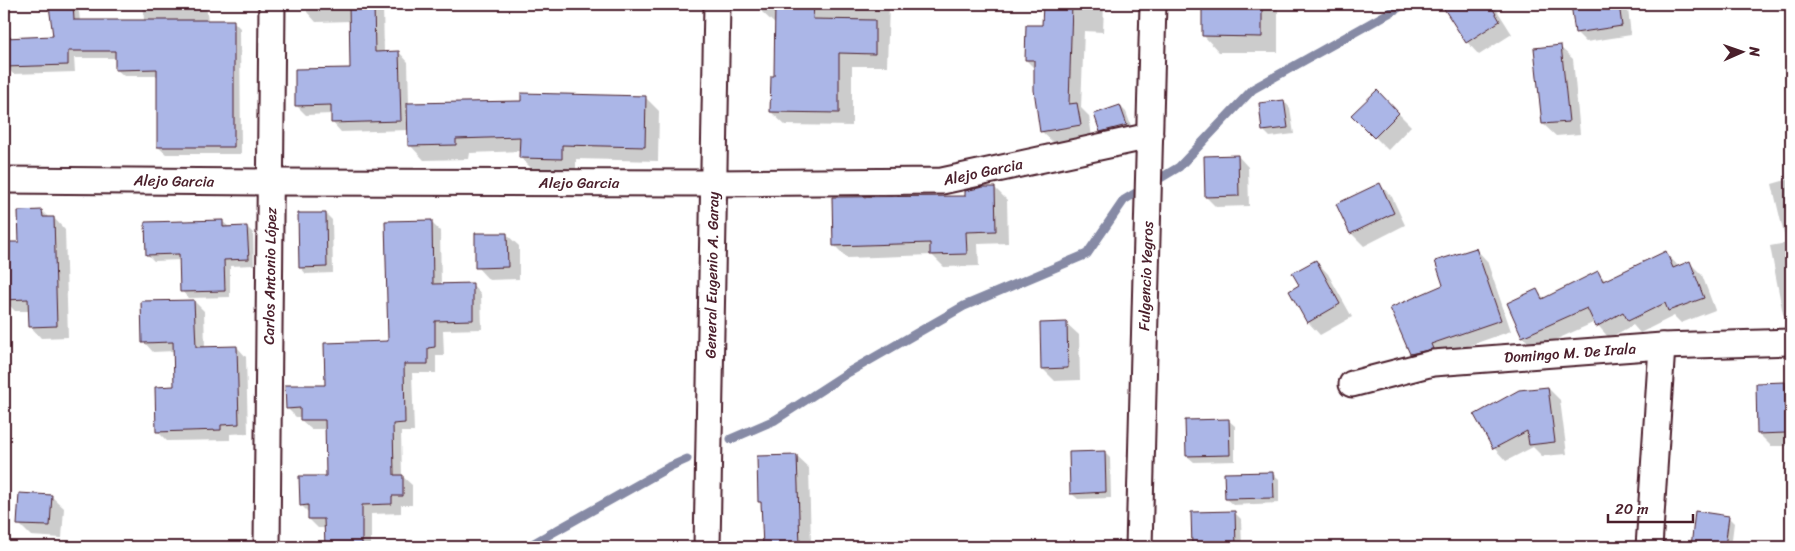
<svg xmlns="http://www.w3.org/2000/svg" width="1795" height="551" font-family="Sriracha,sans-serif">
<style>
.shadow{fill:#0003}
.lines{fill:none;stroke-linecap:round;stroke-linejoin:round}
.stream{stroke:#868aa5;stroke-width:9}
.building{fill:#abb6e7;stroke:#4a1f2b}
.minor-casing{stroke:#4a1f2b;stroke-width:29}
.minor{stroke:#fff;stroke-width:25}
.labels{text-anchor:middle;dominant-baseline:central;stroke-width:5;stroke-linejoin:round;paint-order:stroke}
.street-label{font-size:15px;fill:#4a1f2b;stroke:#fff}
</style>
<rect width="100%" height="100%" fill="#fff"/>
<filter id="ink" filterUnits="userSpaceOnUse"><feTurbulence type="fractalNoise" baseFrequency=".02" numOctaves="2"/><feDisplacementMap in="SourceGraphic" scale="10" xChannelSelector="R" yChannelSelector="G"/><feConvolveMatrix kernelMatrix="1 2 1 2 8 2 1 2 1" color-interpolation-filters="sRGB"/></filter>
<g filter="url(#ink)">
<g class="shadow">
<polygon points="143,4 206,4 208,21 233,21 240,28 241,154 166,154 158,147 158,76 124,76 116,69 116,58 74,58 75,72 13,74 6,66 54,38 72,5 79,12 80,21 144,21"/>
<polygon points="307,4 383,4 384,53 399,52 408,62 409,104 522,102 645,97 659,111 658,161 576,159 576,173 535,172 521,158 521,151 470,153 469,159 424,160 410,145 409,130 341,132 332,122 332,114 306,115 296,105 351,69 351,21 316,22 307,12"/>
<polygon points="762,4 889,4 887,66 852,66 852,126 785,125 771,112 775,78 776,25 762,12"/>
<polygon points="1044,4 1104,4 1103,32 1084,31 1081,108 1089,116 1092,137 1054,143 1041,131 1035,69 1026,60 1043,27"/>
<polygon points="1204,4 1278,4 1278,52 1219,52 1203,35"/>
<polygon points="1442,4 1493,4 1512,34 1479,55 1467,42"/>
<polygon points="1572,4 1659,4 1628,9 1631,35 1586,42 1576,32"/>
<polygon points="1560,47 1573,59 1580,134 1556,136 1543,124"/>
<polygon points="1377,92 1411,126 1388,150 1353,115"/>
<polygon points="1284,101 1290,108 1294,134 1270,137 1264,131 1260,104"/>
<polygon points="1120,106 1126,112 1133,131 1107,138 1101,131"/>
<polygon points="1238,156 1248,167 1249,206 1216,207 1206,197"/>
<polygon points="1790,179 1791,180 1791,322 1783,314 1770,246 1786,243 1772,184"/>
<polygon points="1380,185 1392,197 1405,225 1364,246 1351,233 1338,205"/>
<polygon points="995,188 1007,200 1008,243 978,244 979,266 944,267 932,255 847,258 834,245"/>
<polygon points="42,211 49,218 54,218 65,230 68,337 41,338 30,326 29,311 15,311 4,300 4,243 20,243"/>
<polygon points="326,214 332,220 333,273 306,274 300,267"/>
<polygon points="222,221 229,227 247,227 253,233 254,265 230,266 230,297 188,298 182,291 181,260 154,261 148,255"/>
<polygon points="431,222 440,231 441,285 472,284 481,294 482,329 443,330 444,356 436,356 436,373 412,373 414,432 401,432 402,476 412,485 412,505 401,505 401,513 371,514 371,547 326,547 326,528 318,528 309,519 309,513 301,505 328,477 327,429 311,429 301,420 301,417 296,417 287,408 326,386 389,343"/>
<polygon points="506,234 519,246 519,279 489,280 477,267"/>
<polygon points="1476,249 1487,261 1511,331 1442,355 1423,365 1411,353 1444,286"/>
<polygon points="1666,253 1679,267 1690,263 1702,275 1715,310 1681,323 1674,316 1640,333 1633,325 1609,338 1595,322 1535,349 1523,337 1508,304 1537,291 1545,299 1597,272 1606,281"/>
<polygon points="1316,261 1328,274 1352,317 1320,335 1308,322 1291,291 1300,286"/>
<polygon points="194,301 204,311 205,348 237,347 246,357 248,433 230,434 230,440 167,441 158,432 176,387 174,351 153,352 144,342"/>
<polygon points="1066,323 1079,335 1080,380 1055,381 1043,369"/>
<polygon points="1784,383 1791,391 1791,446 1771,446 1759,434"/>
<polygon points="1548,388 1560,400 1567,454 1542,456 1533,447 1506,461 1494,448 1476,415"/>
<polygon points="1228,420 1235,426 1235,461 1194,462 1187,456"/>
<polygon points="1104,452 1110,458 1111,498 1078,499 1071,493"/>
<polygon points="796,456 809,468 811,545 813,547 764,547 762,505 759,501"/>
<polygon points="1272,473 1279,479 1279,503 1233,505 1226,499"/>
<polygon points="51,496 64,508 62,538 31,536 19,524"/>
<polygon points="1235,513 1241,519 1242,547 1193,547 1192,514"/>
<polygon points="1728,517 1734,523 1731,547 1692,546"/>
<polygon points="1094,545 1097,547 1059,547 1059,546"/>
</g>
<g class="lines">
<g class="stream">
<polyline points="731,439 775,420 849,372 964,306 1087,254 1124,200 1179,167 1253,89 1405,4"/>
<polyline points="527,547 669,467 687,459"/>
</g>
</g>
<g class="building">
<polygon points="70,4 73,4 74,20 234,20 234,147 157,147 157,69 115,70 115,51 68,51 68,65 5,67 4,38 53,36 49,6"/>
<polygon points="349,4 374,4 375,52 399,51 401,121 331,123 331,105 295,106 295,69 350,68"/>
<polygon points="775,4 814,4 813,19 875,20 875,54 839,53 839,113 770,112 771,76 774,76"/>
<polygon points="1043,4 1072,4 1069,104 1077,103 1081,125 1040,132 1034,90 1034,60 1025,60 1026,25 1042,25"/>
<polygon points="1202,4 1262,4 1262,37 1202,36"/>
<polygon points="1441,4 1490,4 1500,21 1466,43"/>
<polygon points="1571,4 1619,4 1622,26 1575,33"/>
<polygon points="1561,45 1569,122 1542,124 1534,48"/>
<polygon points="1377,90 1399,113 1374,138 1351,115"/>
<polygon points="521,93 646,96 645,147 562,145 562,159 519,158 520,137 456,139 456,145 408,146 407,103 521,101"/>
<polygon points="1284,100 1288,128 1262,131 1259,103"/>
<polygon points="1120,105 1127,125 1100,132 1094,114"/>
<polygon points="1238,155 1239,196 1205,197 1204,156"/>
<polygon points="1380,183 1394,213 1350,234 1336,204"/>
<polygon points="983,187 995,187 996,231 966,232 967,254 930,255 930,243 833,246 832,197 965,196 965,191"/>
<polygon points="42,210 43,217 54,217 57,326 29,327 28,299 4,300 4,242 19,242 18,211"/>
<polygon points="298,213 326,213 327,267 299,268"/>
<polygon points="223,220 223,227 247,226 249,259 224,260 225,291 180,292 179,254 146,255 145,222"/>
<polygon points="432,220 433,284 473,283 473,320 435,321 435,347 428,348 428,364 404,364 405,423 393,424 394,475 403,475 403,496 392,496 392,504 362,505 362,547 325,547 324,519 308,519 308,505 300,506 299,476 326,476 325,420 300,420 300,408 286,409 285,385 325,385 324,343 388,341 385,221"/>
<polygon points="475,233 507,233 508,267 475,268"/>
<polygon points="1476,248 1501,320 1431,344 1433,349 1410,354 1390,308 1443,285 1435,261"/>
<polygon points="1666,251 1673,268 1690,261 1704,298 1668,311 1665,303 1628,321 1623,312 1596,327 1587,308 1522,337 1507,303 1537,289 1542,299 1598,271 1603,281"/>
<polygon points="1316,260 1340,304 1307,323 1289,291 1299,285 1292,273"/>
<polygon points="194,300 196,347 237,346 239,424 221,425 221,430 156,432 155,387 174,386 173,342 142,343 141,301"/>
<polygon points="1067,322 1068,368 1041,369 1040,323"/>
<polygon points="1785,382 1786,433 1757,434 1756,383"/>
<polygon points="1548,387 1555,442 1529,445 1527,431 1493,449 1474,415 1519,390"/>
<polygon points="1229,419 1230,455 1186,456 1185,420"/>
<polygon points="1105,451 1106,492 1070,494 1069,452"/>
<polygon points="797,455 800,547 763,547 761,502 758,502 757,456"/>
<polygon points="1273,472 1274,498 1225,499 1224,473"/>
<polygon points="19,493 52,495 50,526 17,525"/>
<polygon points="1235,511 1236,547 1192,547 1191,512"/>
<polygon points="1695,511 1729,516 1725,547 1691,547"/>
</g>
<g class="lines">
<g class="minor-casing">
<g id="minor">
<polyline points="4,180 271,182 713,183 942,181 1150,136"/>
<polyline points="1352,384 1433,363 1662,346 1791,342"/>
<polyline points="267,547 272,4"/>
<polyline points="707,547 717,4"/>
<polyline points="1139,547 1153,4"/>
<polyline points="1649,547 1662,346"/>
</g>
</g>
<use href="#minor" class="minor"/>
</g>
</g>
<g class="labels">
<g class="street-label">
<text transform="translate(983 172) rotate(-12)">Alejo Garcia</text>
<text transform="translate(174 181) rotate(1)">Alejo Garcia</text>
<text x="579" y="183">Alejo Garcia</text>
<text transform="translate(712 275) rotate(-89)">General Eugenio A. Garay</text>
<text transform="translate(270 276) rotate(-89)">Carlos Antonio López</text>
<text transform="translate(1146 276) rotate(-88)">Fulgencio Yegros</text>
<text transform="translate(1570 353) rotate(-4)">Domingo M. De Irala</text>
</g>
</g>
<rect width="1795" height="551" fill="none" stroke="#fff" stroke-width="20"/>
<rect x="10" y="10" width="1775" height="531" fill="none" stroke="#4a1f2b" stroke-width="2" filter="url(#ink)"/>
<g transform="translate(1742 52) rotate(88)" stroke="#ffffff" stroke-width="4" paint-order="stroke">
<path d="M0-4L9 19L0 12L-9 19Z" fill="#4a1f2b"/>
<text y="-8" font-size="14" font-weight="bold" text-anchor="middle" fill="#4a1f2b">N</text>
</g>
<path d="M1608 514v8h85v-8" fill="none" stroke="#4a1f2b" stroke-width="2.5"/>
<text x="1615" y="514" font-size="15" fill="#4a1f2b" stroke="#ffffff" stroke-width="4" paint-order="stroke">20 m</text>
</svg>
